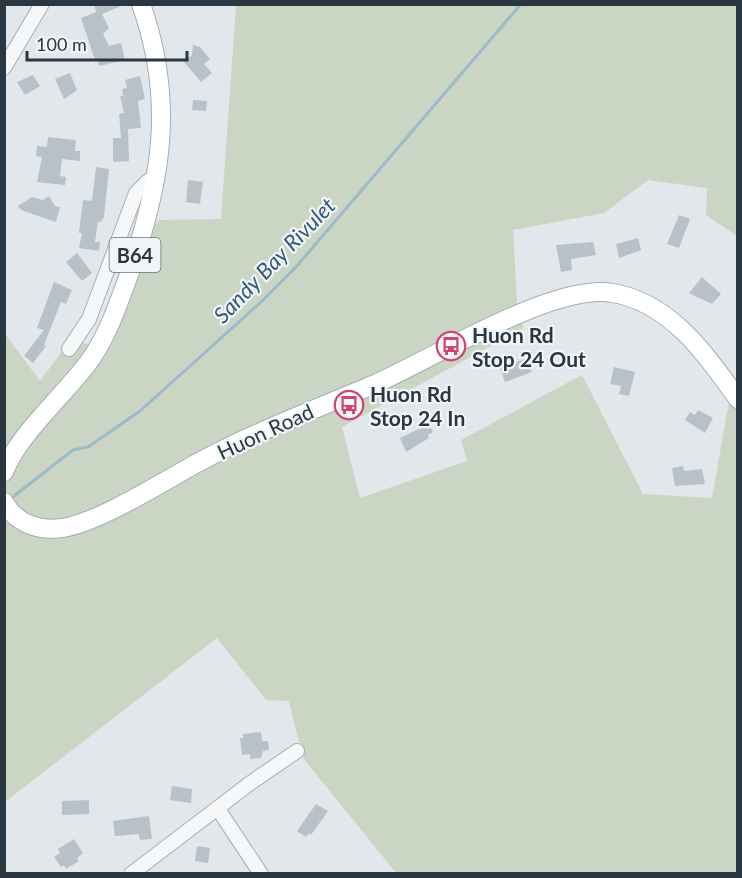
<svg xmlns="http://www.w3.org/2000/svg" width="742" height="878" font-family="Lato,sans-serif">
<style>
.green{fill:#cad5c3}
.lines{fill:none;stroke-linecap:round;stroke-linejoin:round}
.stream{stroke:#9dbacb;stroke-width:3}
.building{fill:#b9c1c8}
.minor-casing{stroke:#a7afb5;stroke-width:16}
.major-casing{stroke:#a1adb7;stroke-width:20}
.minor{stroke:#f5f7f9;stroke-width:14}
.major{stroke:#fff;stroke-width:18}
.labels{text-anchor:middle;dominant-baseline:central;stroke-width:4.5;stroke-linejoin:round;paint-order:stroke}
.shield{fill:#f2f5f8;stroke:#667079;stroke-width:1.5}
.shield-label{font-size:20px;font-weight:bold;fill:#2a3743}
.poi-label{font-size:21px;font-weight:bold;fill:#2a3743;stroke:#f2f5f8;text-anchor:start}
.street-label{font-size:21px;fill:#2a3743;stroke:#f2f5f8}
.water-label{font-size:22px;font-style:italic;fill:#335b78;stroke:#f2f5f8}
</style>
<rect width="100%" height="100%" fill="#e2e7eb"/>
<polygon class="green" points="236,5 737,5 737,236 706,215 707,188 648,180 604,213 513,230 518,316 524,328 342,427 360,498 467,461 461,440 582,375 643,494 712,498 731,390 737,386 737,873 396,873 303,758 289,701 266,700 217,638 5,802 5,334 40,381 69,342 100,345 137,251 159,220 221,219"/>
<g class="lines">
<polyline class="stream" points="14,496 73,450 88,447 140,411 260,303 296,267 521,4"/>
</g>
<g class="building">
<polygon points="94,4 126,4 102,14 109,28 103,34 109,46 121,43 125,60 99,66 98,59 95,60 81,18 96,12"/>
<polygon points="193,45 200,47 210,59 204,64 212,73 201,82 184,62 192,55"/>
<polygon points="70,73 77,90 64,99 55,79"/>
<polygon points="33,75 40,86 25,95 17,82"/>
<polygon points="140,76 145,99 138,101 141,128 128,129 129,161 113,162 113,138 121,138 119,114 124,113 120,96 123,96 122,89 127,88 125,80"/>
<polygon points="193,100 207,101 206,111 192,110"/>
<polygon points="48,137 76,140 75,151 80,151 80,161 62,159 60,176 66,177 65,185 37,182 42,157 36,156 37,146 47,147"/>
<polygon points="96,167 109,169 104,217 101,222 98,222 95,242 100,242 99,251 79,248 82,233 79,233 83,200 92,201"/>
<polygon points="188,180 203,182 200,204 186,202"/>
<polygon points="49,196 55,206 60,207 56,222 21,210 18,206 32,197 43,200"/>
<polygon points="679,215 690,219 679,248 667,244"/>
<polygon points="638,238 641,250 619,258 616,244"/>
<polygon points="593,242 596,255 571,259 572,270 561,272 556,245"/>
<polygon points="77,253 92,273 82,281 66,262"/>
<polygon points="702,277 721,294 712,304 689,293"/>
<polygon points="54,282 72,290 66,304 61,302 44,345 46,346 33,363 24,356 44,330 37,328"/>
<polygon points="527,358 532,372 505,382 500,368"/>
<polygon points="614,367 635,372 629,396 619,394 621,386 610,384"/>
<polygon points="698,410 713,418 705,433 685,420 690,412 695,415"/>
<polygon points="429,424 433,432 428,435 429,438 406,452 400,438"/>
<polygon points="683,466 684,471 702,469 705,484 675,486 672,468"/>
<polygon points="261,732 262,741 268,741 269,750 263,751 261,758 250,759 250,754 242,755 240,738 243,738 243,734"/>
<polygon points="172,786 192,789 191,803 170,800"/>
<polygon points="89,800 89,814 62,815 62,801"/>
<polygon points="316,804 328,811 311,835 309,833 306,837 297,831"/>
<polygon points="149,816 152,839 140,840 139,834 115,836 113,821"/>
<polygon points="74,839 83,853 77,858 79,861 66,869 64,865 61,867 54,857 60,853 58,849"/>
<polygon points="197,846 210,848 208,863 195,861"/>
</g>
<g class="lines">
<g class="minor-casing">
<g id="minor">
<polyline points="4,68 42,4"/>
<polyline points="69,349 89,319 136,193 148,181 157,179"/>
<polyline points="218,809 261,874"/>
<polyline points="131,874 249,784 297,751"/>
</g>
</g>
<g class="major-casing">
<g id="major">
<path d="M4,472C17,436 64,395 88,363C108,336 118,304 130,272C162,179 175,100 141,4"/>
<path d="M4,502C16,524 39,531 62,528C99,523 165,480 201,461C257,431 316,409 375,384C434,358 553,283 613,293C671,303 706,355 738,399"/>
</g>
</g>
<use href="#minor" class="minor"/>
<use href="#major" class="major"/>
</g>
<defs>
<g id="bus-ring" transform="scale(1.5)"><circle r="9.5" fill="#f2f5f8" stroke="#d1466e" stroke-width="1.5"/><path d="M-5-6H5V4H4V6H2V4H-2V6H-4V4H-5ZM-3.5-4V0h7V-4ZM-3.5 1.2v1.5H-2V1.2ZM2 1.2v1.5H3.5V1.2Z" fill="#d1466e"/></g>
</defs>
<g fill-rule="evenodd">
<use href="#bus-ring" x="451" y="346"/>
<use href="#bus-ring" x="349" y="405"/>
</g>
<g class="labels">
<rect class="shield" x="109.5" y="238" width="51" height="34" rx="4.5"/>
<g class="shield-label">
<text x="135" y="255">B64</text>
</g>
<g class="poi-label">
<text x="472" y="334">Huon Rd<tspan x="472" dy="24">Stop 24 Out</tspan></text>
<text x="370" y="393">Huon Rd<tspan x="370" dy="24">Stop 24 In</tspan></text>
</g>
<g class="street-label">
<text transform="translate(265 431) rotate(-25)">Huon Road</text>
</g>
<g class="water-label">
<text transform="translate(274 260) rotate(-46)">Sandy Bay Rivulet</text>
</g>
</g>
<rect width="742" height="878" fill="none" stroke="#2a3743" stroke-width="12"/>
<path d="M27 51v9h160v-9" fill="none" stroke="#2a3743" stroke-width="3"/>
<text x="36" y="51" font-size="18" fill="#2a3743" stroke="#f2f5f8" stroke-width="4.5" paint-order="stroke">100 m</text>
</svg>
